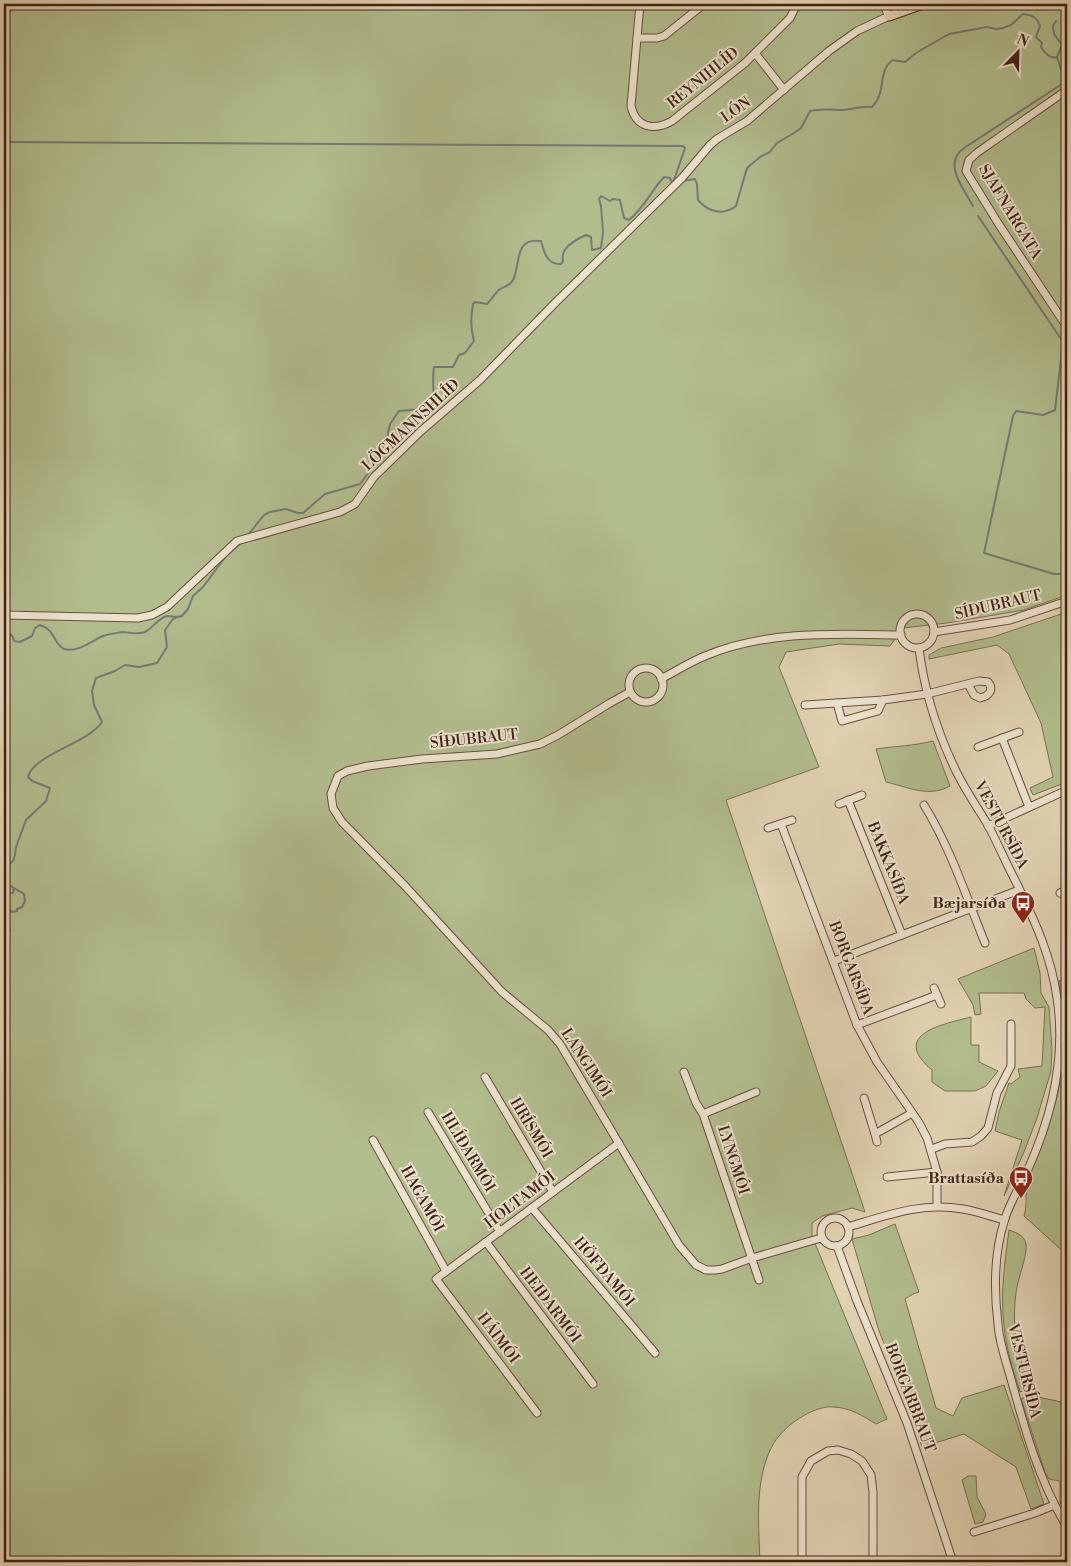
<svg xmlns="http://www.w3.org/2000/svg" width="1071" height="1566" font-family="'Libre Bodoni',serif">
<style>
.green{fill:#b2bd8e;stroke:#7a7050}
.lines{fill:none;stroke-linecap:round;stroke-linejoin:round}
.stream{stroke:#777a77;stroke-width:2}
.minor-casing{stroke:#6a4e3c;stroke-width:9}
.major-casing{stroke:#422213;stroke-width:11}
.minor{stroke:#ece3cf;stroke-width:7}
.major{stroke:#e2d4b5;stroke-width:9}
.labels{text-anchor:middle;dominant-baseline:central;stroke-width:4;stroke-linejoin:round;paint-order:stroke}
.street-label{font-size:15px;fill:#422213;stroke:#ece3cf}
.poi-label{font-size:15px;font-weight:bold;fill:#422213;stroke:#ece3cf;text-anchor:end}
</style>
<rect width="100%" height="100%" fill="#e2d4b5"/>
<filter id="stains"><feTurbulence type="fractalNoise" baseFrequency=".004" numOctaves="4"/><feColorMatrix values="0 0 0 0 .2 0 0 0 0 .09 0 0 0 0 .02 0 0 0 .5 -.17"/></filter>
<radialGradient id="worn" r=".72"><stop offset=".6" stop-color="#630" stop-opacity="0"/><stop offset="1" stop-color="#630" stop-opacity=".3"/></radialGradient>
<g class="green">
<path d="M4,4H1067V595L1024,610L947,623L903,628L890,646L839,644L786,652L779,667L819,767L726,800L865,1212L852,1208L822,1216L812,1223V1236L887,1419L876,1424C863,1416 851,1408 834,1407C816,1405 790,1422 779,1436C771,1445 766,1459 763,1471C756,1500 759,1533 760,1562H4Z"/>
<polygon points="1067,612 1067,782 1033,795 1030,788 1053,777 1041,723 1009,654 997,645 929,659 929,655 941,648 993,637"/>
<path d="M933,741L950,786C929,798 908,787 886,782L876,749C896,746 913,746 933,741Z"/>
<polygon points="1034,948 1040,973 1041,993 1049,1007 1052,1050 1051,1071 1037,1118 1024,1152 1004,1196 1022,1140 995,1131 999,1112 1009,1083 1011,1084 1020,1077 1018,1069 1042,1066 1045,1007 1035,1008 1026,999 1024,993 979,993 981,1014 975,1015 973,1005 958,979"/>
<path d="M1067,978V1255L1024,1216C1028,1204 1024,1191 1028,1179C1037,1146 1056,1115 1060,1080C1065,1046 1062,1015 1059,981Z"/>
<path d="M971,1017V1045H979V1062L998,1071L986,1086L975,1091H945L932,1082V1070C889,1034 944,1024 971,1017Z"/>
<polygon points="895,1224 919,1292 913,1294 905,1299 936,1408 953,1416 962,1398 1004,1385 1044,1504 1031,1509 1016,1467 964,1434 922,1447 904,1392 879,1331 852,1239 869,1235"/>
<path d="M1009,1230C1017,1233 1024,1235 1026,1244C1028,1254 1017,1281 1016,1293C1011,1331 1019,1352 1029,1388L1020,1392C1013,1370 1006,1348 1004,1325C1000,1293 1005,1261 1009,1230Z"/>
<polygon points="1029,1395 1066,1403 1065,1408 1067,1408 1067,1514 1060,1503 1060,1481 1049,1479 1045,1472 1021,1399"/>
<polygon points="968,1476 976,1476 977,1497 986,1514 983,1522 975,1524 962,1480"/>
</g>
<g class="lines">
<g class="stream">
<polyline points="4,142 683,146 685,148 674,180"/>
<path d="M682,181L695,179L697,184L698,200C708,212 723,216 736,206L747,168L760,157L770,152L777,143L794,133L801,128L810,111C822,108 832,110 843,110C853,109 862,106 872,107C887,93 877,70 893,60L905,62L916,53L949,34L987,27L996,29L1003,28L1011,25L1023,14C1032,15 1037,17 1040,26L1036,37L1042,43L1041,47C1044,52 1050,59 1057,57L1062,45L1054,34L1053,26L1056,21"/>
<path d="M973,206C964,189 942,163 964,148L1065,82L1057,57"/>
<polyline points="978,216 1063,342 1055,410 1043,415 1016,411 1013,416 984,553 1054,574 1067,574"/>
<path d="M248,535L264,515L270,512L286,509L298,513H303L325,494L360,484L378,460L386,443L390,424L399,411L421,409L434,405C434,392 432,380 434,367H453L459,355L465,353L474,341C470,326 471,318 473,304L475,302L487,304C492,299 495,293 500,289C505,286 510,286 513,280C521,265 513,237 541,241C544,252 547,265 561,264L563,261C560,248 575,240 586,235L591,237L592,250L601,248L603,232L601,206L599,199L601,196L610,201L613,199L620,200L624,218L629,220C644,208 651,191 664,177L670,178L672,182L674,180H677"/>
<path d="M4,628L13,637L14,641L20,642L32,636L35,628L40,625C55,629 54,645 64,649C78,653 91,641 103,636C109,634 116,633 122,632C129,632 138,635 145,632C153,628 158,618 167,616C172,616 177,618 182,616L188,609L193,596L203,587L226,556L240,544"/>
<path d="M4,879L8,865L13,861L15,855L16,847L26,820L46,801L50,788L32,781L28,777C34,754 87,744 102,722L94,705L92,691L96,678L115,671L125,665L139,667L157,663L167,647L165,630L173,619L178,617"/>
<polyline points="4,882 24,894 25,901 22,907 17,909 17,911 12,912 10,910 7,910 4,919 10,930 4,937"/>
<polyline points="4,893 13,893 14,890 12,887"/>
<polyline points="4,949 6,957 4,960"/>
<polyline points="4,980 8,982 6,992 4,992"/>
</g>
<g class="minor-casing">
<g id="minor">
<path d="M640,4L631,106C636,128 654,131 672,121L745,63L790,18L797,4"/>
<polyline points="637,38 657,38 664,36 704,4"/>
<polyline points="755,53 784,90"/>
<polyline points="1067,90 978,152 969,160 966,171 998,223 1067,327"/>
<circle cx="917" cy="631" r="17"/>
<polyline points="4,615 138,618 152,615 167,607 237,541 340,512 355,504 374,477 421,431 480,380 555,303 682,178 710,145 717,139 747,121 829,51 857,31 889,16 883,4"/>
<polyline points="934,632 1010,620 1067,601"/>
<path d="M919,648C924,690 937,731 955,769C964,788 977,807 988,825C998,844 1007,865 1017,884C1035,922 1051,955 1057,998C1066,1057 1053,1113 1029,1167C1021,1185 1009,1203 1004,1222C994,1254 994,1291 998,1324C999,1342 1006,1361 1011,1379C1025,1430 1039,1481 1067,1527"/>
<circle cx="646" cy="685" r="17"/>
<path d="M661,679C676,671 690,662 705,656C767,630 835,634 901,635"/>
<polyline points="630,692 610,703 558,735 540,744 497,754 422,759 368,766 347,771 338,776 331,794 333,808 342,822 406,887 502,992 548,1030 560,1044 679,1245 696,1265 706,1270 715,1270 722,1269 752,1258 821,1238"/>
<polyline points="837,703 842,721 878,711 883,700"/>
<path d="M805,705L883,700L927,694L979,681L988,682C993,688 991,692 986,696L980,698L974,695L968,684"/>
<polyline points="1002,738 1029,807"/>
<polyline points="978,747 1019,732"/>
<polyline points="848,800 902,935"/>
<polyline points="839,804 862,795"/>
<path d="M924,805C951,849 966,896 985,943"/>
<polyline points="781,824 857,1025 877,1062 918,1121 927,1138 937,1172 937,1206"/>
<polyline points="988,826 1067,790"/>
<polyline points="768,828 792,820"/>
<polyline points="1060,893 1067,890"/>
<polyline points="834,961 1019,890"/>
<polyline points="934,988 941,1004"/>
<polyline points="857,1025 937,995"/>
<polyline points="684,1072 696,1103 703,1114 759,1280"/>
<polyline points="485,1077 553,1192"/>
<polyline points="864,1098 875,1134 912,1113"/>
<polyline points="428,1112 500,1232"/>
<polyline points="703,1114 756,1092"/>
<polyline points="875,1134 877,1142"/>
<polyline points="373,1140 446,1271"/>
<polyline points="932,1149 945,1144 972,1142 981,1136 988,1128 997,1093 1011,1066 1011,1024"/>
<polyline points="887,1177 937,1172"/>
<polyline points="532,1208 655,1353"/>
<circle cx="835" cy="1232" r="14"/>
<path d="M848,1227C888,1215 921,1202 963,1209C976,1211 990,1216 1004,1220"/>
<polyline points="486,1242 593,1384"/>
<polyline points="837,1246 857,1301 907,1423 953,1562"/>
<polyline points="537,1413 436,1279 619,1143"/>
<polyline points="974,1532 1035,1513 1054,1505"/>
<polyline points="802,1562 802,1477 811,1461 828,1451 838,1450 851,1454 862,1461 871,1475 873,1492 873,1562"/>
</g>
</g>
<g class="major-casing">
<polyline id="major" points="889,16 923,4"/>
</g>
<use href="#minor" class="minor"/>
<use href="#major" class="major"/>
</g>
<defs>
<g id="bus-pin" transform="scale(1.25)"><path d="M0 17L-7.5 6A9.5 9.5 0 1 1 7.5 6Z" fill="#8f2418" stroke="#ece3cf"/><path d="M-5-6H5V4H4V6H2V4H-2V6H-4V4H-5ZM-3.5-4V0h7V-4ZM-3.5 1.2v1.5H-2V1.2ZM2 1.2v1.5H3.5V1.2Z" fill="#fff"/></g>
</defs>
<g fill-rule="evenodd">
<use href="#bus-pin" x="1023" y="903"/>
<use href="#bus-pin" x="1021" y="1178"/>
</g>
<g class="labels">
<g class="street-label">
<text transform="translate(703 78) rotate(-39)">REYNIHLÍÐ</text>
<text transform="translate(736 110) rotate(-35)">LÓN</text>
<text transform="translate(1010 212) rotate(59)">SJAFNARGATA</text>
<text transform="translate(411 425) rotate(-43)">LÖGMANNSHLÍÐ</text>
<text transform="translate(998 605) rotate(-13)">SÍÐUBRAUT</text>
<text transform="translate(474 739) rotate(-6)">SÍÐUBRAUT</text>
<text transform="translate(1001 825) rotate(62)">VESTURSÍÐA</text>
<text transform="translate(888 863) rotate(68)">BAKKASÍÐA</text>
<text transform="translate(851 968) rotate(69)">BORGARSÍÐA</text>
<text transform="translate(586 1063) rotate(57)">LANGIMÓI</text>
<text transform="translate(531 1128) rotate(59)">HRÍSMÓI</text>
<text transform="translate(468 1152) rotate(59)">HLÍÐARMÓI</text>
<text transform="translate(733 1160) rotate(72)">LYNGMÓI</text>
<text transform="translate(422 1199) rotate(61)">HAGAMÓI</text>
<text transform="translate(520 1200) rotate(-37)">HOLTAMÓI</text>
<text transform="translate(604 1272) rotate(50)">HÖFÐAMÓI</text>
<text transform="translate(550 1305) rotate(53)">HEIÐARMÓI</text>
<text transform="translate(498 1338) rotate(53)">HÁIMÓI</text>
<text transform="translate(1024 1371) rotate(76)">VESTURSÍÐA</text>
<text transform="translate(910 1398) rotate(69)">BORGARBRAUT</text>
</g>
<g class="poi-label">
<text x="1006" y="903">Bæjarsíða</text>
<text x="1004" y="1178">Brattasíða</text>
</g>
</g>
<rect width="1071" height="1566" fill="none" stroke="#e2d4b5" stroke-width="20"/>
<rect x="5" y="5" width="1061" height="1556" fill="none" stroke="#422213" stroke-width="2.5"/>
<rect x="10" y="10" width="1051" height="1546" fill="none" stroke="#422213"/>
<g transform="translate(1018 52) rotate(23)" stroke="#ece3cf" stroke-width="4" paint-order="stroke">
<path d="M0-4L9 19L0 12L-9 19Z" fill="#422213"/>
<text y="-8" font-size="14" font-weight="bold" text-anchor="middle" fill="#422213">N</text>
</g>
<rect width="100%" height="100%" filter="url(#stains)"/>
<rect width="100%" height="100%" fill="url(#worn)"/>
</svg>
